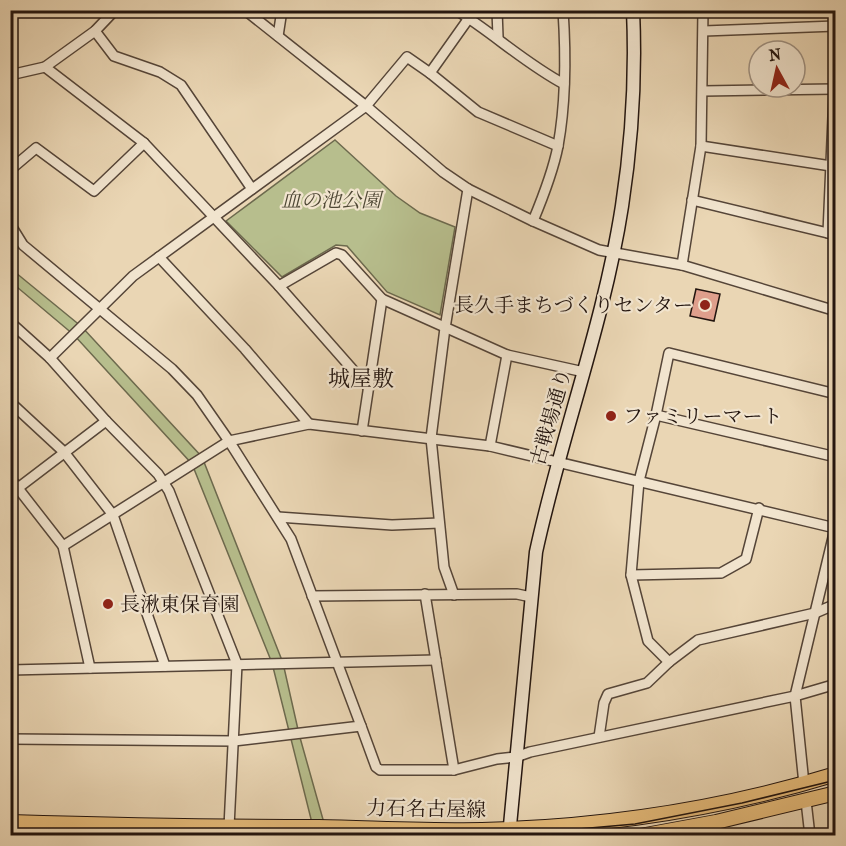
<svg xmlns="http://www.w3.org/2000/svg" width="846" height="846" font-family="'IM FELL French Canon','Noto Serif JP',serif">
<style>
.green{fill:#b7be8d;stroke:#6d6a4e;stroke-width:1.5}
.building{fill:#df9f8c;stroke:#23150f;stroke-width:1.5}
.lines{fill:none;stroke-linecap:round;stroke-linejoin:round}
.street-casing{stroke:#554538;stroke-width:12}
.secondary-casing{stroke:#23150f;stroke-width:15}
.primary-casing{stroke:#23150f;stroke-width:16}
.street{stroke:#f1e4ce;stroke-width:9}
.secondary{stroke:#f1e4ce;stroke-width:12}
.primary{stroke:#e5bb7a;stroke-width:14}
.tram{stroke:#23150f;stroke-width:1.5}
.poi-dot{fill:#8f2418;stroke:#f1e4ce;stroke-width:2}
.labels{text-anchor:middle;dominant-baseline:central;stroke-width:4.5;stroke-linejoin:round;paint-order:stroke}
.park-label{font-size:20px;font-style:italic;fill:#4f4835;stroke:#f1e4ce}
.poi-label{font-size:20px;fill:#23150f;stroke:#f1e4ce;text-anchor:start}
.street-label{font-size:20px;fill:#23150f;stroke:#f1e4ce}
.quarter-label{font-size:22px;fill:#23150f;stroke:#f1e4ce}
</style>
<rect width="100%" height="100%" fill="#ead6b4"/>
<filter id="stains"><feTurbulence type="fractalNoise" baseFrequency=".00333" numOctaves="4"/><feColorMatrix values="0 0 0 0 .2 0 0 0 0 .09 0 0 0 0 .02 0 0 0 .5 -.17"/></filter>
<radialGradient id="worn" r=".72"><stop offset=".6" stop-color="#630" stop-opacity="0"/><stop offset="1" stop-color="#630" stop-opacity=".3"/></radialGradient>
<g class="green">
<polygon points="335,140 396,196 420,213 455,227 440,315 387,292 347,246 336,245 282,277 226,221"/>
<polygon points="10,268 82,327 202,457 283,663 299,734 324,823 312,823 272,663 192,464 74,335 11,282"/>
</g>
<polygon class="building" points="696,289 720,294 714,321 690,316"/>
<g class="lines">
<g class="street-casing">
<g id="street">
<polyline points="245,10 366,106 443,172 468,189 533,221 599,250 682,265 836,311"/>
<path d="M456,10C493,33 526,64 564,84"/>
<polyline points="497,10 498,37"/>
<polyline points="95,31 114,56 160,72 181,85 252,189"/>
<polyline points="704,31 836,26"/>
<polyline points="278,36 282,10"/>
<polyline points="45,67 144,143 279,286 368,387"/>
<polyline points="430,73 469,18"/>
<polyline points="10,75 45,67 95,31 115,10"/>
<polyline points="703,91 835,89"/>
<polyline points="701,146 831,166"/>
<polyline points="10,170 36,148 94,191 144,143"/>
<polyline points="692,200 836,235"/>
<path d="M533,221C543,197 553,172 558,146C566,102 566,55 563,10"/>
<polyline points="10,224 23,245 172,369 197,395 229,441 291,539 361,726"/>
<polyline points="828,233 836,47"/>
<polyline points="159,257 245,349 309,424"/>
<polyline points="682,265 701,146 703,10"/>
<polyline points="279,286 336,253 342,255 382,299 507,355 584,372"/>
<polyline points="10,322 50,358 106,421 158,474 169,491 237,664 229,827"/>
<polyline points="50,358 133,276 366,106 407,57 430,73 478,112 558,146"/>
<polyline points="10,402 64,452 113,515 165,666"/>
<polyline points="656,415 836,457"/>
<polyline points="362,431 382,299"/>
<polyline points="490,446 507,355"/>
<polyline points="10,478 63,546 90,668"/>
<polyline points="18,488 106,421"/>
<polyline points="278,517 392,525 439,523"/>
<polyline points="63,546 229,441 309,424 490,446 835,528"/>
<polyline points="631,575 721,573 746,559 759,508"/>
<polyline points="425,594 454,770"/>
<polyline points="454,595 444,567 431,438 445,328 468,189"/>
<polyline points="312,596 517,594 531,597"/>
<polyline points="669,662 648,641 631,575 639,481 656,415 669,353 836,394"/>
<polyline points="10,670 436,660"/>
<polyline points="599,737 604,703 608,694 647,683 669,662 698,640 815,613 836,604"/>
<polyline points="10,739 234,741 361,726 376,767 380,770 454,770 497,759 516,757 530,752 795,696 836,684"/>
<polyline points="804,784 795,696 836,525"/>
<polyline points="806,801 810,836"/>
</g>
</g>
<g class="secondary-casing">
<path id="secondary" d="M509,836L536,552C561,436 604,323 622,206C632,141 636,76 633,10"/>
</g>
<g class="primary-casing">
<g id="primary">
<path d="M10,822C113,825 216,827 319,827C373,828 428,831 482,830C601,827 722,809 836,774"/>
<polyline points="640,836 716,822 836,793"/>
</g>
</g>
<use href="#street" class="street"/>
<use href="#secondary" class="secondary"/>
<use href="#primary" class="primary"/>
<g class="tram">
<polyline points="10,831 389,836"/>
<polyline points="499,836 635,824 742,803 836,780"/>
</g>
</g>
<g class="poi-dot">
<circle cx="705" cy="305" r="6"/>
<circle cx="611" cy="416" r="6"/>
<circle cx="108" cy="604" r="6"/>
</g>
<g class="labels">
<g class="park-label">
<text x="331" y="200">血の池公園</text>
</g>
<g class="poi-label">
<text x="693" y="305" text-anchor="end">長久手まちづくりセンター</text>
<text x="623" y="416">ファミリーマート</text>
<text x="120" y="604">長湫東保育園</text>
</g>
<g class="street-label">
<text transform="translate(551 417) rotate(-74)">古戦場通り</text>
<text transform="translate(426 809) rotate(1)">力石名古屋線</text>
</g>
<g class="quarter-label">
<text x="361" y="379">城屋敷</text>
</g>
</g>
<rect width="846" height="846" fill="none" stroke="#ead6b4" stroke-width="36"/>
<rect x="12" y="12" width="822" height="822" fill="none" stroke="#23150f" stroke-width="3"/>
<rect x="18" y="18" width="810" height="810" fill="none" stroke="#23150f" stroke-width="1.5"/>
<g transform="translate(777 69) rotate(352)"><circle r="28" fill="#f1e4ce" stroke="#9f9182" stroke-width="1.5"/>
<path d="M0-4.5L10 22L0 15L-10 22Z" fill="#8f2418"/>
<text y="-9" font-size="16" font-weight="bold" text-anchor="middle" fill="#23150f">N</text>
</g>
<rect width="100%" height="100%" filter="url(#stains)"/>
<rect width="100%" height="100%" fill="url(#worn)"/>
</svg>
